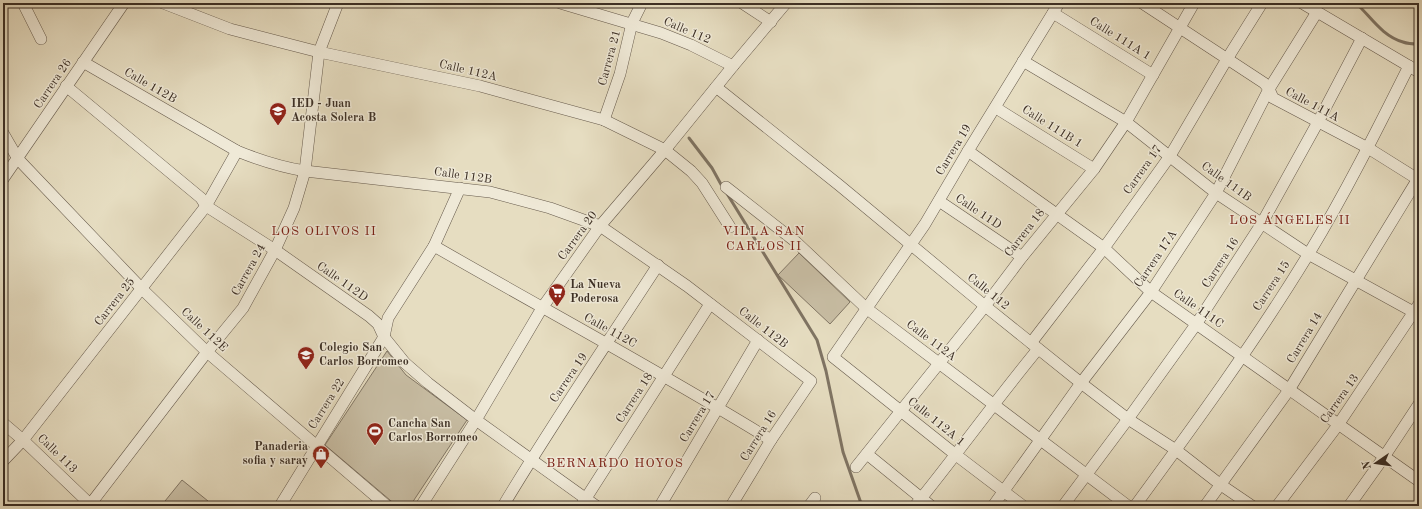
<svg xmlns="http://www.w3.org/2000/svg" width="1422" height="509" font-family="'Old Standard TT',serif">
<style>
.green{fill:#c9bfa6;stroke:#827766}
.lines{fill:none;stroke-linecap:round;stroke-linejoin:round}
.stream{stroke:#7f7463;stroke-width:3}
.minor-casing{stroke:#665a4c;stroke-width:12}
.minor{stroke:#efe9d7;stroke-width:11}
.labels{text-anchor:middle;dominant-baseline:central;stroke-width:3;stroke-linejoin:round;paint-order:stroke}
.street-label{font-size:12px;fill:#3c2f25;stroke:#efe9d7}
.poi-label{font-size:12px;font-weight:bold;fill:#3c2f25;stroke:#efe9d7;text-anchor:start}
.neighbourhood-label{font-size:13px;letter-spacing:1px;fill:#7a1f14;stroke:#efe9d7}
</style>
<rect width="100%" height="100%" fill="#e6ddc1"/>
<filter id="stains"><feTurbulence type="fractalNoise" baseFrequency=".005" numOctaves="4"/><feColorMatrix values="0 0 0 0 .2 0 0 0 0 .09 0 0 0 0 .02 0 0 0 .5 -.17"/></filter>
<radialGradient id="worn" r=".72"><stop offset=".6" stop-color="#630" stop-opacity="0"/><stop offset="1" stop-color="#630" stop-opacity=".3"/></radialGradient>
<g class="green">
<polygon points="799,253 850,302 830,324 778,275"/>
<polygon points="387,351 406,375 467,420 410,506 397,506 325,445"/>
<polygon points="182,480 208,501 204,506 161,506"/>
</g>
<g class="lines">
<g class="stream">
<path d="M1356,3C1371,17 1382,36 1403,42C1408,44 1414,44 1419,44"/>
<polyline points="689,138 712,168 723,188"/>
<polyline points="726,192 817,340 826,371 843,452 862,506"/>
</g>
<g class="minor-casing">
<g id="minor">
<polyline points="23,3 41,39"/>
<polyline points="163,3 230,29 319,52 480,86 604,120 665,150 691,171 702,183 730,227"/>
<polyline points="560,3 661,33 691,45 733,66"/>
<polyline points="742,3 771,22"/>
<polyline points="1142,3 1264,83 1269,89 1273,98 1368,148 1419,180"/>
<polyline points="1302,3 1419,72"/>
<polyline points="1053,13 1153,75"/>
<polyline points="1023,61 1126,122 1216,193 1308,254 1419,315"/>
<path d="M83,62L237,151C259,160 281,167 305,171L490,192L550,208L600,226L687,286L811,381L771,440L731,506"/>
<polyline points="66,86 201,198 206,206 275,250 369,316 378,324 384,337 405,363 428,383 476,420 596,506"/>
<polyline points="716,87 839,185 985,306 1081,383 1128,419 1176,450 1221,485 1252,506"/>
<polyline points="996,108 1094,169"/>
<polyline points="604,120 620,74 632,23 642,3"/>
<polyline points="3,133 18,159 142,289 207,352 387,506"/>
<polyline points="968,151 1104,248 1151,292 1419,481"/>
<polyline points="3,179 124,3"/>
<polyline points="726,187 796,242 866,308 1128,506"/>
<polyline points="939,201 1022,257"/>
<path d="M434,246C547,311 661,372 771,440"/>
<polyline points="1031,343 1104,248 1170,156 1227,59 1262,3"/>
<polyline points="3,423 23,440 92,506"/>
<polyline points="867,454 931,506"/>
<polyline points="3,461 23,440 206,206 237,151"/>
<polyline points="856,467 985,306 1022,257 1094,169 1126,122 1194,3"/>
<polyline points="89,506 207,352 243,308 275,250 294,208 305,171 319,52 338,3"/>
<polyline points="280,506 384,337 388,318 434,246 460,188"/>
<polyline points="421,506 476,420 542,308 600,226 665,150 733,66 786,3"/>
<path d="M503,506C552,424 606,345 658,265"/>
<polyline points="581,506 710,304"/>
<polyline points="660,506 758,340"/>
<polyline points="809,506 815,498"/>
<path d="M915,506C957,454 996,400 1038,349"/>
<polyline points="993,506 1081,383 1151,292 1216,193 1269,89 1317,12"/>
<polyline points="1023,506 956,455 833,357 925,224 968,151 1059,3"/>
<polyline points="1063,506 1128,419 1197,323 1262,223 1318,122 1362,38"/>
<path d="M1135,506C1195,424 1255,342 1308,255C1345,194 1377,130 1409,66"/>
<polyline points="1205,506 1289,390 1419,177"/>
<polyline points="1277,506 1338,425 1419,304"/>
<polyline points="1349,506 1384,457 1419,404"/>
</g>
</g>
<use href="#minor" class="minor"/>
</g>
<defs>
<g id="school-pin" transform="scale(0.9)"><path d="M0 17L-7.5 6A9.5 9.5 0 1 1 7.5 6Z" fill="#8f2418" stroke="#efe9d7"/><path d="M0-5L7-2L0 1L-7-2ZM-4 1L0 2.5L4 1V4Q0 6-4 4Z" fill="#fff"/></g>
<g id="supermarket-pin" transform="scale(0.9)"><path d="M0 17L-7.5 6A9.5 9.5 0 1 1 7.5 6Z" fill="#8f2418" stroke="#efe9d7"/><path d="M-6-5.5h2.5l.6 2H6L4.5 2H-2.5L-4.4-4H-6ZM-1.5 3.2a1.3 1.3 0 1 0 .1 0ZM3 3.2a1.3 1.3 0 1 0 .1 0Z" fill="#fff"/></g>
<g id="stadium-pin" transform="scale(0.9)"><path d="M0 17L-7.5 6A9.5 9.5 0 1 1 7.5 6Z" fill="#8f2418" stroke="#efe9d7"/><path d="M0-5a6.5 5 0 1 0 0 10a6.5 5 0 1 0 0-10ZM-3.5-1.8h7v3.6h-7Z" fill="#fff"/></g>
<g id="shop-pin" transform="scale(0.9)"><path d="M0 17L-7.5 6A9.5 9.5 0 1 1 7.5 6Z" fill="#8f2418" stroke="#efe9d7"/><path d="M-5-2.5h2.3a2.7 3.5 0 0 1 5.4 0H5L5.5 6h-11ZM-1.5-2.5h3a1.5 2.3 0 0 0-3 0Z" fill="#fff"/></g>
</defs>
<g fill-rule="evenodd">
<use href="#school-pin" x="278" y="111"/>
<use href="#supermarket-pin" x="557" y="292"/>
<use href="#school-pin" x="306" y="355"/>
<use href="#stadium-pin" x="375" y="431"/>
<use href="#shop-pin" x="321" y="454"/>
</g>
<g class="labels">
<g class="street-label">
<text transform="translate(687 31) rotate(23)">Calle 112</text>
<text transform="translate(1120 39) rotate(32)">Calle 111A 1</text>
<text transform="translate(610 58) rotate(-75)">Carrera 21</text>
<text transform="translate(468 71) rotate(13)">Calle 112A</text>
<text transform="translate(53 84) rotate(-56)">Carrera 26</text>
<text transform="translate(150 86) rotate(30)">Calle 112B</text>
<text transform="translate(1312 105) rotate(28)">Calle 111A</text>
<text transform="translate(1052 127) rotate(32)">Calle 111B 1</text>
<text transform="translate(954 150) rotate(-59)">Carrera 19</text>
<text transform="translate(1143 170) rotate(-55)">Carrera 17</text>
<text transform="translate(463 176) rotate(8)">Calle 112B</text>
<text transform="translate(1226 182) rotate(36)">Calle 111B</text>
<text transform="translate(978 212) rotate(34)">Calle 11D</text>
<text transform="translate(1025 233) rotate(-52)">Carrera 18</text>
<text transform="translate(578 236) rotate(-54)">Carrera 20</text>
<text transform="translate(1156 259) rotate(-56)">Carrera 17A</text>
<text transform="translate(1221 263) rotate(-57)">Carrera 16</text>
<text transform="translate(249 270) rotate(-61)">Carrera 24</text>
<text transform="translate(342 282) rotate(35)">Calle 112D</text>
<text transform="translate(1272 286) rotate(-57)">Carrera 15</text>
<text transform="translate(988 292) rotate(39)">Calle 112</text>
<text transform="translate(115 302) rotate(-52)">Carrera 25</text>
<text transform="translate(1198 309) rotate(35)">Calle 111C</text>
<text transform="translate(763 328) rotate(38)">Calle 112B</text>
<text transform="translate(204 330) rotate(43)">Calle 112E</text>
<text transform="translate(610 331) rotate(29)">Calle 112C</text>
<text transform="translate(1305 338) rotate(-59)">Carrera 14</text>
<text transform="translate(931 341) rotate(37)">Calle 112A</text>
<text transform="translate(569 378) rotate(-56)">Carrera 19</text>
<text transform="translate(635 398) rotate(-57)">Carrera 18</text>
<text transform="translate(1340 399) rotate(-55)">Carrera 13</text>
<text transform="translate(327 404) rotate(-58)">Carrera 22</text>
<text transform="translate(698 417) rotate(-59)">Carrera 17</text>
<text transform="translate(936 422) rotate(39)">Calle 112A 1</text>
<text transform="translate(759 436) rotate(-58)">Carrera 16</text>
<text transform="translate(57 454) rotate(44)">Calle 113</text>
</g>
<g class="poi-label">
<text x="291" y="104">IED - Juan<tspan x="291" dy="14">Acosta Solera B</tspan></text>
<text x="570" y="285">La Nueva<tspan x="570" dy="14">Poderosa</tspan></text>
<text x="319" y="348">Colegio San<tspan x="319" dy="14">Carlos Borromeo</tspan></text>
<text x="388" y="424">Cancha San<tspan x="388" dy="14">Carlos Borromeo</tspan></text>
<text x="308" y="447" text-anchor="end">Panaderia<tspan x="308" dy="14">sofia y saray</tspan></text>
</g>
<g class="neighbourhood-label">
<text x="1290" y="220">LOS ÁNGELES II</text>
<text x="324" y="231">LOS OLIVOS II</text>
<text x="764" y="231">VILLA SAN<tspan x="764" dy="15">CARLOS II</tspan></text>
<text x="615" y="463">BERNARDO HOYOS</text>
</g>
</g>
<rect width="1422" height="509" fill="none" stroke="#e6ddc1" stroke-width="16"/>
<rect x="4" y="4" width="1414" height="501" fill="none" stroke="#3c2f25" stroke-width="2"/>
<rect x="8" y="8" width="1406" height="493" fill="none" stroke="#3c2f25"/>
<g transform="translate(1376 463) rotate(257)" stroke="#efe9d7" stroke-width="3" paint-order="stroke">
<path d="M0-3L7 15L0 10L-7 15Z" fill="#3c2f25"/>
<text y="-6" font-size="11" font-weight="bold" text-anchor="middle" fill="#3c2f25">N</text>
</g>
<rect width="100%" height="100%" filter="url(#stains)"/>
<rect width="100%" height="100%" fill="url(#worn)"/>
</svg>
